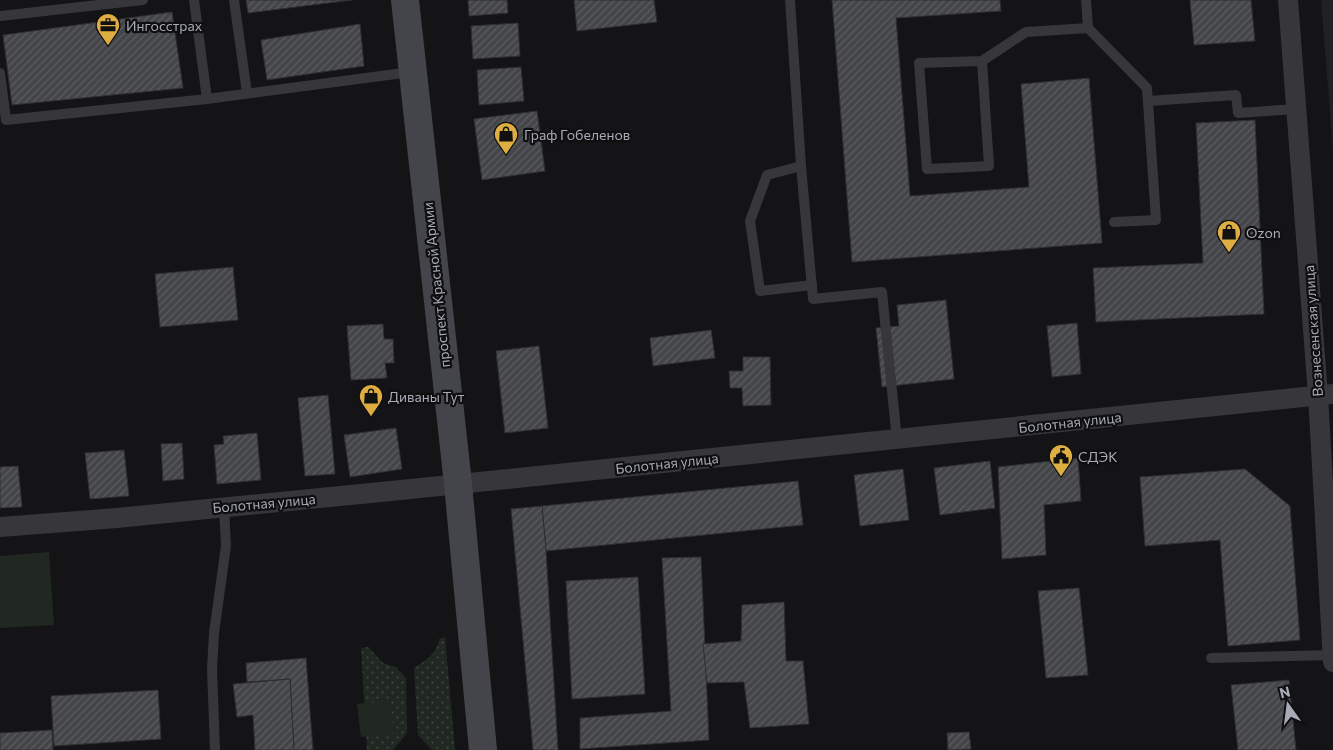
<svg xmlns="http://www.w3.org/2000/svg" width="1333" height="750" font-family="Commissioner,sans-serif">
<style>
.built{fill:#212123}
.grass{fill:url(#grass-dots)}
.green{fill:#212822}
.building{fill:url(#building-hatch);stroke:#2f2f32}
.lines{fill:none;stroke-linecap:round;stroke-linejoin:round}
.lane{stroke:#36363b;stroke-width:10}
.street{stroke:#36363b;stroke-width:20}
.secondary{stroke:#44454a;stroke-width:28}
.labels{text-anchor:middle;dominant-baseline:central;stroke-width:4.5;stroke-linejoin:round;paint-order:stroke}
.poi-label{font-size:14px;fill:#a8abb5;stroke:#0f0f11;text-anchor:start}
.street-label{font-size:14px;fill:#a8abb5;stroke:#0f0f11}
</style>
<defs>
<pattern id="grass-dots" width="8" height="8" patternUnits="userSpaceOnUse" patternTransform="scale(1.25)"><rect width="8" height="8" fill="#212822"/><path d="M2 2h.1M6 6h.1" fill="none" stroke="#3e4440" stroke-width="1.8" stroke-linecap="round"/></pattern>
<pattern id="building-hatch" width="6" height="6" patternUnits="userSpaceOnUse" patternTransform="scale(1.25)"><rect width="6" height="6" fill="#444549"/><path d="M-1 1l2-2M0 6l6-6M5 7l2-2" fill="none" stroke="#5c5d61"/></pattern>
</defs>
<rect width="100%" height="100%" fill="#141416"/>
<polygon class="built" points="1321,0 1333,0 1333,150"/>
<g class="grass">
<path d="M445,637L455,750H432L418,735L414,668C425,661 438,653 439,639Z"/>
<polygon points="368,647 383,663 396,667 406,678 407,733 393,750 367,750 361,648"/>
</g>
<g class="green">
<polygon points="49,552 54,625 0,628 0,556"/>
<polygon points="390,701 394,733 361,737 357,704"/>
</g>
<g class="building">
<polygon points="246,0 352,0 248,13"/>
<polygon points="468,0 507,0 508,13 469,16"/>
<polygon points="574,0 654,0 657,22 577,31"/>
<polygon points="832,0 1000,0 1001,11 896,18 910,196 1029,187 1021,84 1089,78 1102,243 852,262"/>
<polygon points="1190,0 1251,0 1255,41 1194,45"/>
<polygon points="172,12 183,88 12,105 3,35"/>
<polygon points="518,23 520,56 473,59 471,26"/>
<polygon points="360,24 364,66 267,80 261,40"/>
<polygon points="521,67 524,101 479,105 477,70"/>
<polygon points="537,111 545,171 482,180 474,119"/>
<polygon points="1255,120 1264,314 1096,322 1093,268 1203,263 1196,123"/>
<polygon points="233,267 238,320 160,327 155,274"/>
<polygon points="946,300 954,379 882,387 876,328 899,326 897,305"/>
<polygon points="1077,323 1081,374 1052,377 1047,326"/>
<polygon points="383,324 384,339 393,339 394,363 385,363 387,378 351,380 347,326"/>
<polygon points="711,330 715,358 653,366 650,338"/>
<polygon points="539,346 548,428 505,433 496,351"/>
<polygon points="743,357 770,357 771,405 743,406 742,388 730,388 729,371 743,371"/>
<polygon points="328,395 335,474 305,476 298,398"/>
<polygon points="396,428 402,469 350,477 344,435"/>
<polygon points="257,433 261,480 217,484 214,445 224,444 223,436"/>
<polygon points="182,443 184,479 163,481 161,444"/>
<polygon points="124,450 129,496 90,499 85,453"/>
<polygon points="1078,458 1081,501 1044,505 1046,555 1002,559 998,467"/>
<polygon points="990,461 995,508 940,515 934,468"/>
<polygon points="18,466 22,507 0,508 0,467"/>
<polygon points="903,469 909,520 860,526 854,475"/>
<polygon points="1245,469 1290,506 1300,640 1228,646 1220,540 1145,546 1140,477"/>
<polygon points="798,481 803,525 546,551 542,506"/>
<polygon points="542,506 546,551 558,750 533,750 511,509"/>
<polygon points="701,557 709,740 580,749 580,718 671,711 662,558"/>
<polygon points="638,577 645,694 572,699 566,581"/>
<polygon points="1079,588 1088,675 1046,678 1038,591"/>
<polygon points="784,602 786,661 803,661 809,724 750,728 744,682 707,683 703,644 741,641 742,605"/>
<polygon points="306,658 313,750 294,750 290,679 247,682 246,663"/>
<polygon points="290,679 294,750 255,750 253,715 237,717 233,684"/>
<polygon points="1289,680 1296,750 1238,750 1231,685"/>
<polygon points="158,690 161,739 54,746 51,696"/>
<polygon points="52,730 53,750 0,750 0,733"/>
<polygon points="969,732 971,749 948,750 947,733"/>
</g>
<g class="lines">
<g class="lane">
<polyline points="194,0 207,99"/>
<polyline points="234,0 247,93"/>
<polyline points="790,0 801,166 813,299 882,292 897,440"/>
<polyline points="0,16 143,0"/>
<polyline points="1088,28 1147,88 1156,220 1114,222"/>
<polyline points="982,61 989,166 927,169 919,63 982,61 1026,32 1088,28 1086,0"/>
<polyline points="0,73 6,120 207,99 411,72"/>
<polyline points="1148,101 1236,95 1238,113 1296,109"/>
<polyline points="801,166 767,175 750,221 760,291 812,285"/>
<polyline points="1211,658 1332,655"/>
<polyline points="215,750 212,669 214,633 226,546 224,507"/>
</g>
<g class="street">
<polyline points="1288,0 1318,395 1333,662"/>
<polyline points="0,527 117,518 391,491 1333,394"/>
</g>
<polyline class="secondary" points="405,0 458,484 483,750"/>
</g>
<defs>
<g id="office-pin" transform="scale(1.25)"><path d="M0 17L-7.5 6A9.5 9.5 0 1 1 7.5 6Z" fill="#dfae43" stroke="#0f0f11"/><path d="M-6-3h4V-5.5h4V-3h4V5H-6ZM-1-4.5V-3h2v-1.5ZM-6 0V1H6V0Z" fill="#111"/></g>
<g id="shop-pin" transform="scale(1.25)"><path d="M0 17L-7.5 6A9.5 9.5 0 1 1 7.5 6Z" fill="#dfae43" stroke="#0f0f11"/><path d="M-5-2.5h2.3a2.7 3.5 0 0 1 5.4 0H5L5.5 6h-11ZM-1.5-2.5h3a1.5 2.3 0 0 0-3 0Z" fill="#111"/></g>
<g id="civic-pin" transform="scale(1.25)"><path d="M0 17L-7.5 6A9.5 9.5 0 1 1 7.5 6Z" fill="#dfae43" stroke="#0f0f11"/><path d="M-.6-6.5H3V-4.5H.6V-3L4-1V1h2V6H-6V1h2V-1L-.6-3ZM-1.2 2.5V6h2.4V2.5Z" fill="#111"/></g>
</defs>
<g fill-rule="evenodd">
<use href="#office-pin" x="108" y="25"/>
<use href="#shop-pin" x="506" y="134"/>
<use href="#shop-pin" x="1229" y="232"/>
<use href="#shop-pin" x="371" y="396"/>
<use href="#civic-pin" x="1061" y="456"/>
</g>
<g class="labels">
<g class="poi-label">
<text x="126" y="25">Ингосстрах</text>
<text x="524" y="134">Граф Гобеленов</text>
<text x="1246" y="232">Ozon</text>
<text x="388" y="396">Диваны Тут</text>
<text x="1078" y="456">СДЭК</text>
</g>
<g class="street-label">
<text transform="translate(436 285) rotate(-96)">проспект Красной Армии</text>
<text transform="translate(1313 331) rotate(-94)">Вознесенская улица</text>
<text transform="translate(1070 422) rotate(-6)">Болотная улица</text>
<text transform="translate(667 463) rotate(-6)">Болотная улица</text>
<text transform="translate(264 503) rotate(-5)">Болотная улица</text>
</g>
</g>
<g transform="translate(1288 705) rotate(346)" stroke="#0f0f11" stroke-width="4" paint-order="stroke">
<path d="M0-4L9 19L0 12L-9 19Z" fill="#a8abb5"/>
<text y="-8" font-size="14" font-weight="bold" text-anchor="middle" fill="#a8abb5">N</text>
</g>
</svg>
